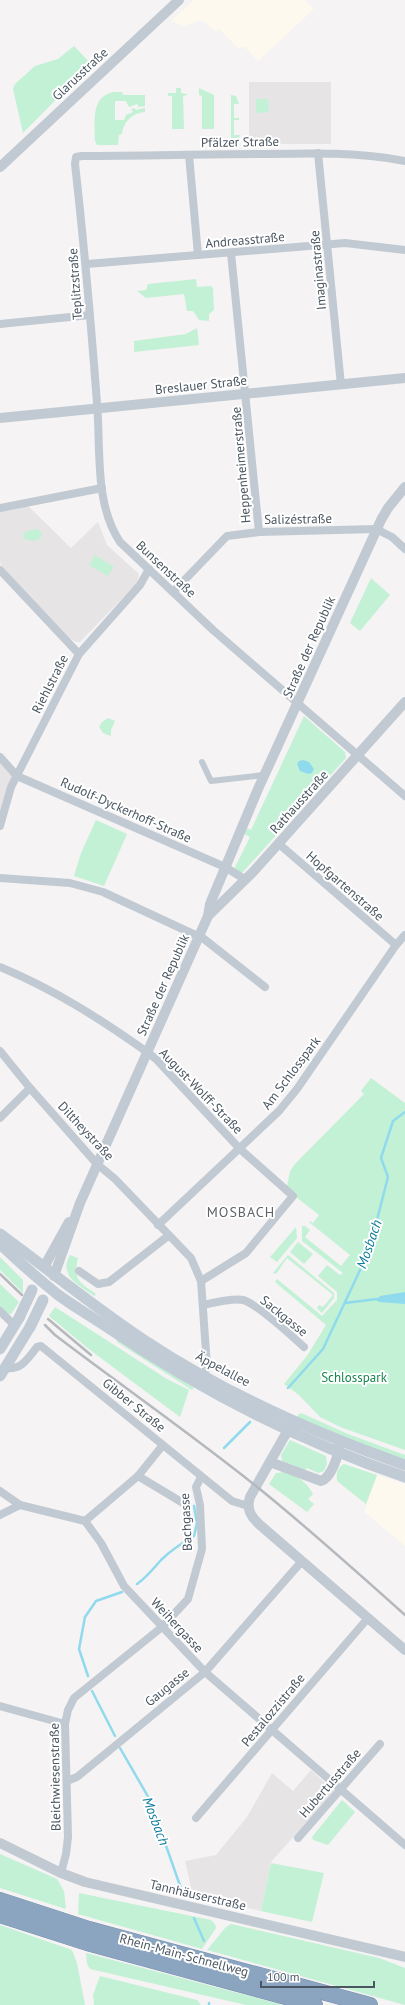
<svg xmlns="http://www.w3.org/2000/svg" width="405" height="2005" font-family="'PT Sans',sans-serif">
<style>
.commercial{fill:#fdf9ef}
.education{fill:#e6e4e5}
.green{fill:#c3f1d5}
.water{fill:#90daee}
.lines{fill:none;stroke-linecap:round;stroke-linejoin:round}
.stream{stroke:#90daee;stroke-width:2.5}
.motorway-casing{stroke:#7690ad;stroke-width:16}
.pedestrian{stroke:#c1cad2;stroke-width:6}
.minor{stroke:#c1cad2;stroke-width:8}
.tertiary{stroke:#c1cad2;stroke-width:10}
.secondary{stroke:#c1cbd6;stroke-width:11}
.motorway{stroke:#8ba5c1;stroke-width:15}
.rail{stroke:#b5b8bd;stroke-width:2.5}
.secondary-bridge{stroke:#c1cbd6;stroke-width:11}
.labels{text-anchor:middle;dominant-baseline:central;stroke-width:4;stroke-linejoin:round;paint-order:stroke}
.street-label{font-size:13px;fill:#4a5661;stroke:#fff}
.park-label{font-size:13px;fill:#17864f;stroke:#fff}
.neighbourhood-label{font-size:14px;letter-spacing:1px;fill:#5f6368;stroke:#fff}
.water-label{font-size:14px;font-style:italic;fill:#0c7c9b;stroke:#fff}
</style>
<rect width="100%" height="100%" fill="#f5f3f3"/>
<g class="commercial">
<polygon points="194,0 305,0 314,9 258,61 245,47 238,48 219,29 216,32 202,20 183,26 171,21"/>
<polygon points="377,1475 405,1484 405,1546 364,1512"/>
</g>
<g class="education">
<rect x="249" y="82" width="82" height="62"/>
<polygon points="27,505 71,548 98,522 107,545 139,574 137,583 80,642 76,642 69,638 3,569 0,562 0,510"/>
<polygon points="0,761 13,775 0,815"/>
<polygon points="311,1770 334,1791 271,1862 261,1911 193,1896 185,1861 216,1855 247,1817 272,1773 293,1791"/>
</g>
<g class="green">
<polygon points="74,46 91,64 23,133 13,89 15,84 35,66 58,59"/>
<polygon points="176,88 181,88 181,93 187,94 187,95 183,96 184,129 172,129 172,96 168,96 168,93 176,93"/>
<polygon points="199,88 214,95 214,129 202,129 202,96 199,95"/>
<path d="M114,92H122L123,95H145V106L139,107L137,104L129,107L126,101H115V120H124L126,115L133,112L131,109L134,108L136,110L145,108V112C132,113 123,122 122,134L119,135L118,145H97L95,141C95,123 90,96 114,92Z"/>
<polygon points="231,95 236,96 239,104 234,104 234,118 239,118 239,120 234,120 234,135 240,135 239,138 231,138"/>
<polygon points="256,99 268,99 269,112 256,113"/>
<polygon points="196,279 197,287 211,286 213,288 214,310 209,314 209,321 199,320 193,311 187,311 184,294 146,298 137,291 146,290 148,284"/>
<polygon points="197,328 199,345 134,352 134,341 186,334"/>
<polygon points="36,529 42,532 40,539 33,541 24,539 23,535 25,532"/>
<polygon points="95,555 114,567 108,576 89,565"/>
<polygon points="371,578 390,595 360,631 350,623"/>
<polygon points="304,716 345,752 346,758 241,874 235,870 235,867 250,837 244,834 247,828 251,830"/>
<polygon points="108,718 115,721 111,730 111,736 103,733 99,727 102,722"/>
<polygon points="96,820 127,834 104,886 74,876 81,853"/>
<polygon points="371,1078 405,1103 405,1450 340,1427 320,1417 299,1395 284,1384 307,1356 326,1325 275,1282 277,1279 322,1316 337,1300 337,1292 318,1276 327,1265 340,1275 343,1273 302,1241 302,1226 305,1226 310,1230 305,1237 341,1266 350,1255 309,1222 310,1221 313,1223 319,1215 296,1197 297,1195 287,1186 290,1171 295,1164 364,1094 361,1091"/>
<polygon points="296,1227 297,1238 277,1262 270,1257"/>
<polygon points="298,1242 313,1254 304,1264 290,1252"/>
<path d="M70,1255L78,1258C73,1280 79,1282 96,1294L94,1296C79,1285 58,1276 70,1255Z"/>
<polygon points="288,1255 334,1293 334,1298 322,1313 317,1308 319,1305 323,1307 333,1295 287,1258 276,1274 273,1273"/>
<polygon points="0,1257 23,1280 23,1293 0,1270"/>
<polygon points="0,1284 19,1302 11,1314 7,1314 0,1307"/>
<polygon points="55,1307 167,1379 189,1390 180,1417 90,1350 49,1316"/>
<polygon points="116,1338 194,1388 192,1390 117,1342"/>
<polygon points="301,1413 348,1434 405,1455 405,1461 297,1418 299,1414"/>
<polygon points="290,1440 326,1456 327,1464 324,1471 318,1473 307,1468 305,1470 282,1461 281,1455"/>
<path d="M344,1464L377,1475L366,1504L337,1481C336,1474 337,1468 344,1464Z"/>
<path d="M285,1472C299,1477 306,1481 313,1494L308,1499L314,1504L307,1512L269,1484L276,1473Z"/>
<polygon points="342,1800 355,1812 328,1845 313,1840 312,1837"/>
<polygon points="0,1854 57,1879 64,1891 66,1909 0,1888"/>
<polygon points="271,1863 324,1873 312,1922 261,1911"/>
<polygon points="79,1893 211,1920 215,1924 216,1928 202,1949 78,1914"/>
<polygon points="231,1924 379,1958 405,1968 405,2005 207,1950 226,1927"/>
<polygon points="0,1925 72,1950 77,1963 85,2005 0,2005"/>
<polygon points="86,1953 283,2005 246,2005 90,1969 87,1964"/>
<polygon points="100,1976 197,2000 201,2005 94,2005 93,1995"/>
</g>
<g class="water">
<polygon points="303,760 309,762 314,769 312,773 308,774 300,771 297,764 299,761"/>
<polygon points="405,1292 405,1304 379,1302 376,1300 380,1296"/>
</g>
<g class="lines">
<g class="stream">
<polyline points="345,1303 377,1299"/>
<polyline points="288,1388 323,1349 369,1251 388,1177 381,1158 393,1121 405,1112"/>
<polyline points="224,1448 250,1422"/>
<path d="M137,1584C147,1577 153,1569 161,1560C171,1550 182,1543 194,1536L197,1523L194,1506"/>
<polyline points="88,1676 79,1649 85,1617 96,1601 122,1592"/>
<polyline points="92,1691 115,1736"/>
<polyline points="120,1748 150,1800 184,1897"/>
<polyline points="194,1918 204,1941"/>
<polyline points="209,2003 209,2005"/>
</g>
<g class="motorway-casing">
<g id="motorway">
<polyline points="0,1900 89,1929 370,2005"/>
<polyline points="0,1915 87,1943 315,2005"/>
</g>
</g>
<polyline class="pedestrian" points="202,762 211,781 264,775"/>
<g class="minor">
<polyline points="318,153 341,385"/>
<polyline points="189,155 198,255"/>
<path d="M405,161C360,152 313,153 268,154C206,154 144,156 82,156L76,157L75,164C84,244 91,323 97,403C101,449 94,503 120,542L213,630L405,796"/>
<polyline points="231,253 259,532"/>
<polyline points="87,264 345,243 405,250"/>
<polyline points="0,324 90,315"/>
<polyline points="0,508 102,488"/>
<polyline points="0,570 79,654"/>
<polyline points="173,592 227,536 259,532 376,529 392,537 405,549"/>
<polyline points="0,757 17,776 225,867 246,880"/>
<polyline points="0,826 11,787 79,654 140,585 149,569"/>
<polyline points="279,844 396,945"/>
<polyline points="0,878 70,883 103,892 204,939 265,987"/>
<path d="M0,967C55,990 99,1018 147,1052L156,1059L240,1149L293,1196L246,1253L201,1281"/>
<polyline points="0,1051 30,1088 97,1164 115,1179 191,1258 201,1281 207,1366 202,1381"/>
<polyline points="0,1118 30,1088"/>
<polyline points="158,1225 279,1111 297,1089 396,945 405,935"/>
<polyline points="79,1271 98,1284 109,1282 168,1236"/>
<path d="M203,1305C212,1303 234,1298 243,1300C256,1303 293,1337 304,1347"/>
<polyline points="0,1311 11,1322 16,1323"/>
<path d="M6,1368C22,1370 28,1358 37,1347L41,1346L232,1501L248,1506"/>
<polyline points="138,1476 183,1503"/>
<polyline points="0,1491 20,1505 85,1521 101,1543 124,1586 205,1672 405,1845"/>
<polyline points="0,1515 20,1505"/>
<polyline points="85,1521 138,1476 163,1445"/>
<polyline points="0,1706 65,1724"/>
<polyline points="67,1781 77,1777 205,1672 302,1561"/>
<polyline points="196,1818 368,1618"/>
<polyline points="298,1838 380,1744"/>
<polyline points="61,1873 66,1854 68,1837 65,1724 68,1710 74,1698 162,1627 188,1599 202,1549 200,1505 196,1487 201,1477"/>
</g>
<g class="tertiary">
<polyline points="0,167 179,0"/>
<polyline points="0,418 405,378"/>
<polyline points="208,916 253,872 405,702"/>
<polyline points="44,1267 69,1222"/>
<polyline points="54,1276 80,1203 208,916 210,904 258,789 381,520 388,508 405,487"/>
<path d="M294,1427L288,1430L250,1497C246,1509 251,1517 260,1525L405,1650"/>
<path d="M270,1462L321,1481C331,1478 339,1455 339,1445"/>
<polyline points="0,1843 61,1873 85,1882 405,1957"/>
</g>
<g class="secondary">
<path d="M0,1234C48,1269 94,1307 144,1340C224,1393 314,1433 405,1465"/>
<path d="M0,1244C18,1261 37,1278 57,1294C73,1306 91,1316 107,1327C200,1390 299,1441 405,1477"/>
<polyline points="0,1349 19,1318"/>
<polyline points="0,1376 30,1327"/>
</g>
<use href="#motorway" class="motorway"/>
<g class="rail">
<polyline points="0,1274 22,1295"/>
<polyline points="48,1319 91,1355"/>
<path d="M45,1325L55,1335C122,1386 191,1434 256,1486C307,1527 356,1571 405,1615"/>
</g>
<g class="secondary-bridge">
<polyline points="19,1318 32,1290"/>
<polyline points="30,1327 43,1300"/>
</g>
</g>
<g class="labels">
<g class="street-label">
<text transform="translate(80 74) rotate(-43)">Glarusstraße</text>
<text transform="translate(240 142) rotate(-1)">Pfälzer Straße</text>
<text transform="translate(245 240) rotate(-5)">Andreasstraße</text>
<text transform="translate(318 270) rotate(-95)">Imaginastraße</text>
<text transform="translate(75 284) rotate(-94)">Teplitzstraße</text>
<text transform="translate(201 385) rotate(-6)">Breslauer Straße</text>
<text transform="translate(241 465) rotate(-95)">Heppenheimerstraße</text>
<text transform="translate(298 519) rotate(-1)">Salizéstraße</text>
<text transform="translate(166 569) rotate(43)">Bunsenstraße</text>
<text transform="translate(309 647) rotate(-66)">Straße der Republik</text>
<text transform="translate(50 684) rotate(-63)">Riehlstraße</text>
<text transform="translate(299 802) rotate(-48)">Rathausstraße</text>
<text transform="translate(126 810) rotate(24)">Rudolf-Dyckerhoff-Straße</text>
<text transform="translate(345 886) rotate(41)">Hopfgartenstraße</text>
<text transform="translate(163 985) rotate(-66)">Straße der Republik</text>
<text transform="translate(291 1073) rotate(-53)">Am Schlosspark</text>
<text transform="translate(201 1091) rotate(46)">August-Wolff-Straße</text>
<text transform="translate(86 1131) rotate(47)">Diltheystraße</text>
<text transform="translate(284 1316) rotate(39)">Sackgasse</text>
<text transform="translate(223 1369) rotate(28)">Äppelallee</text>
<text transform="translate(134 1405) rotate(39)">Gibber Straße</text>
<text transform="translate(186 1522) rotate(-93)">Bachgasse</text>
<text transform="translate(177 1625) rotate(47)">Weihergasse</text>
<text transform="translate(167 1687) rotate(-39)">Gaugasse</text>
<text transform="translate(273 1710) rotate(-50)">Pestalozzistraße</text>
<text transform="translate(55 1777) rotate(-91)">Bleichwiesenstraße</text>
<text transform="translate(330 1783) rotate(-49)">Hubertusstraße</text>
<text transform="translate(198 1895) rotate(13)">Tannhäuserstraße</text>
<text transform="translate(184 1955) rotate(15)">Rhein-Main-Schnellweg</text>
</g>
<g class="park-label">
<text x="354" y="1377">Schlosspark</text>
</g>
<g class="neighbourhood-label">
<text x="241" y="1212">MOSBACH</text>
</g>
<g class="water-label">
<text transform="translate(369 1244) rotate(-71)">Mosbach</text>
<text transform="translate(156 1821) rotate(69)">Mosbach</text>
</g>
</g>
<path d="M261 1981v6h113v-6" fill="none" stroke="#4a5661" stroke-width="2"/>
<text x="267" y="1981" font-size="12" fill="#4a5661" stroke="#ffffff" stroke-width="3" paint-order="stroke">100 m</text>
</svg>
